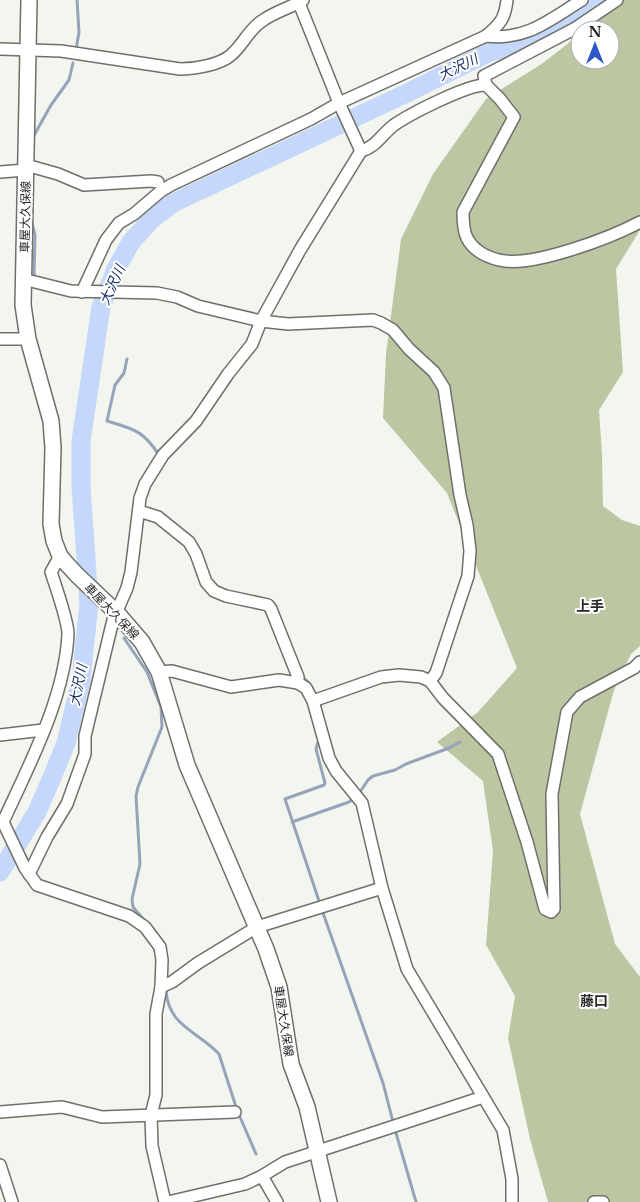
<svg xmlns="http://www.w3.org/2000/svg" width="640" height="1202" font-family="'Libre Baskerville','Noto Sans JP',serif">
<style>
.green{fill:#bcc6a3}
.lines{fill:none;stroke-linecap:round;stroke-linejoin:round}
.stream{stroke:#96a3ba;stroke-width:3}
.river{stroke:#c5d7fa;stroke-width:19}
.street-casing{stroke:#6e7069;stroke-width:14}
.secondary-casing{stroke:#6e7069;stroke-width:18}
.street{stroke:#fff;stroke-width:11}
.secondary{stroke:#fff;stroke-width:15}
.labels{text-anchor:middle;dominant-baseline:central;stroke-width:4;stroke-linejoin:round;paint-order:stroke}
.street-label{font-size:12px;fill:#282926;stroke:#fff}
.water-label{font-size:14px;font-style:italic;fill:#1d3267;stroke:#fff}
.neighbourhood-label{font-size:14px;font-weight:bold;fill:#282926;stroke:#fff}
</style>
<rect width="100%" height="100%" fill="#f3f6ee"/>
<polygon class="green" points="622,0 640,0 640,230 616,269 623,372 599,410 602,455 603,506 622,520 640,526 640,646 631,654 614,690 580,814 615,944 640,977 640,1202 548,1202 530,1139 508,1038 515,996 486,945 493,851 483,781 437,742 478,712 517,668 447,493 383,418 386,354 401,239 433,174 486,99 543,63 580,34 580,60 610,60 610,30 585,30"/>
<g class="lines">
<g class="stream">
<polyline points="76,50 79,32 77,0"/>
<polyline points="32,139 51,105 69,80 73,63"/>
<polyline points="31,220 35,235 34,276"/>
<path d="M127,359L124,373L115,385L107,421C133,429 143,430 159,455"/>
<polyline points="124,638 147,672 161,707 162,727 138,787 136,796 140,864 132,899 133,907 144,920"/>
<polyline points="301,675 309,683 316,695"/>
<polyline points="319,739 316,749 325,783 324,785 285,799 319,901"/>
<polyline points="360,792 368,780 373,776 395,770 406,764 449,748 460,742"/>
<polyline points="292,822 349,802 354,798"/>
<polyline points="322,910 383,1083 393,1122"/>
<path d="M166,991C169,1027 198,1031 219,1054L237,1110L256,1154"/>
<polyline points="396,1133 416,1202"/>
</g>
<polyline class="river" points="0,872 37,812 53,775 66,743 81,680 89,603 81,486 81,441 101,307 116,269 131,242 151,220 173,203 407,93 490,52 527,45 573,19 601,0"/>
<g class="street-casing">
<g id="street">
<path d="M617,0L574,29L484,76L486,85L500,99L514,117L463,212C463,220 463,230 467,238C474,252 490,259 505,261C538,265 610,238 640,222"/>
<polyline points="299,3 339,103 361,151"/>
<path d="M486,36C500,24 505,19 507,0"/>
<path d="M0,49L61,51L180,69C194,69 220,65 231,55C243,45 249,29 262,21C274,12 290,8 303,0"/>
<polyline points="26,165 58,174 84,185 151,181 158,182"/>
<polyline points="0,172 26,170"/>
<polyline points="23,279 71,291 157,293 177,297 198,306 261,321 288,324 373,320 381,323 393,330 409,349 434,372 444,388 460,495 467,525 470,551 468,576 436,673 430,681"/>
<path d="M82,292L106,240L119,223L134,214L161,191L171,185L311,119L339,103L486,36C526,41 549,20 582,0"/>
<polyline points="0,339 28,339"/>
<polyline points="139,511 158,517 189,542 196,554 206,582 214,591 226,596 268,605 271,609 298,677 298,683"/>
<path d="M60,556L51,572C56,587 68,621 68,634C65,698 29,765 3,822L25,868L37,885L129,916L145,927L160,947L162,960L161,987L156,1014V1095L151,1115L152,1146L165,1202"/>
<polyline points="159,672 172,671 231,687 279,680 298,683 306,688 313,701 329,758 336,771 362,803 382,888 407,969 503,1130 512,1179 512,1202"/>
<polyline points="313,701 381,677 399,675 421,677 430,681 443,698 498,754 527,842 545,909 551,912 554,909 552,794 567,712 580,697 634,668 640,662"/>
<polyline points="0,735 43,730"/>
<path d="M29,874L47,837L67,804L85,754V736L113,620L127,588L131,572L140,498L145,484L163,455L196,421L228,374L252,344L261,321L300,250L361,151C376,147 382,134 394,125C410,114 468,84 486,85"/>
<polyline points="161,987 172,982 198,963 257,927 382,888"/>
<polyline points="0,1112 62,1107 102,1117 235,1112"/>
<polyline points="0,1165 12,1202"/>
<polyline points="262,1176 277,1202"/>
<polyline points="168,1202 245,1184 262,1176 285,1162 483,1097"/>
<polyline points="594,1202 603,1202"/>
</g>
</g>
<g class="secondary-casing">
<polyline id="secondary" points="29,0 23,305 28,339 51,421 53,448 51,524 54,541 60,556 65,562 77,575 117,613 142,642 159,672 187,765 266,949 279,987 291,1064 307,1107 329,1202"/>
</g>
<use href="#street" class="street"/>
<use href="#secondary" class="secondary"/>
</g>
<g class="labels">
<g class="street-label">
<text transform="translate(25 217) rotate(-89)">車屋大久保線</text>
<text transform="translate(112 611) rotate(46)">車屋大久保線</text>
<text transform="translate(284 1021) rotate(81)">車屋大久保線</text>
</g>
<g class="water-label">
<text transform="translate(458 67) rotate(-26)">大沢川</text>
<text transform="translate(112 285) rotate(-66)">大沢川</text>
<text transform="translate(78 685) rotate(-79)">大沢川</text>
</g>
<g class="neighbourhood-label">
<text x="590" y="606">上手</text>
<text x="594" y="1001">藤口</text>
</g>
</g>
<g transform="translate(595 45)"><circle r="24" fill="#ffffff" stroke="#a9a9a8"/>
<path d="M0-4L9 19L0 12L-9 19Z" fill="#2e58c7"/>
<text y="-8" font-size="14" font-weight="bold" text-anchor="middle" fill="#282926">N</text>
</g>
</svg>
